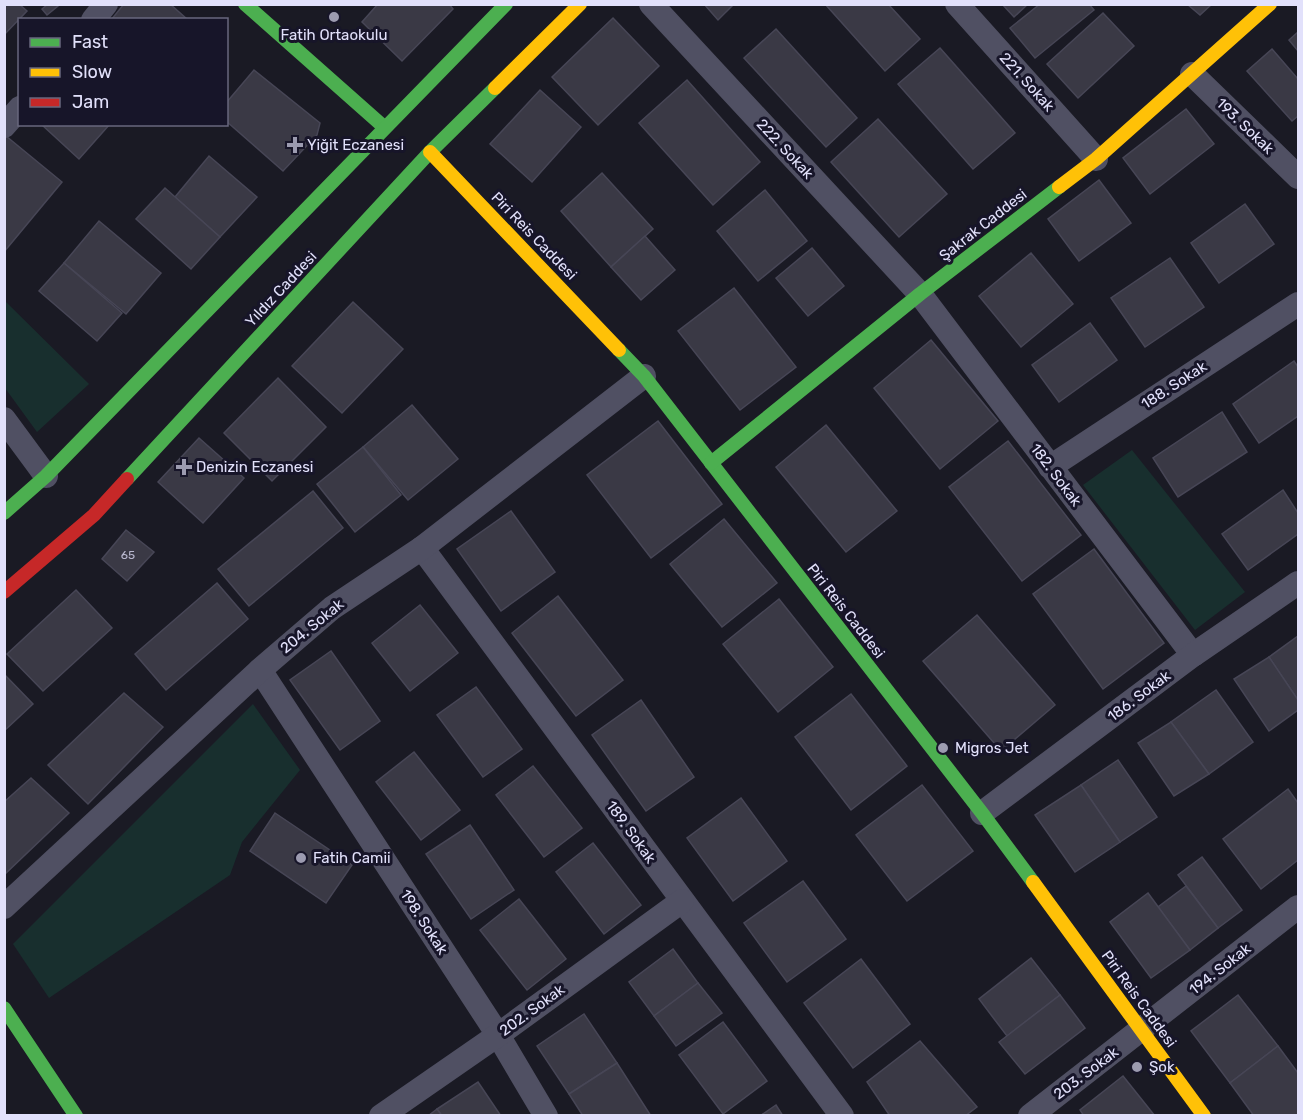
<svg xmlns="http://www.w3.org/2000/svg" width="1303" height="1120" font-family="Rubik,sans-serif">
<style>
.green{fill:#182f2e}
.building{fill:#3a3945;stroke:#474656;stroke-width:1.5}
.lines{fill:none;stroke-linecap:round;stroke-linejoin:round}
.street{stroke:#505063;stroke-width:24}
.fast{stroke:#4caf50;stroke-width:14}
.slow{stroke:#ffc107;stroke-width:14}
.jam{stroke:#c62828;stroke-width:14}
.poi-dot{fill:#9c9bb0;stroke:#171529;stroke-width:2}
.labels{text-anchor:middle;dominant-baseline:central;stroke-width:6;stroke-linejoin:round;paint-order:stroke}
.number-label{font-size:12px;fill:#b8b7ce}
.poi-label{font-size:15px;fill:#e2e1fb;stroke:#171529;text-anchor:start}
.street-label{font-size:15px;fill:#e2e1fb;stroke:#171529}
</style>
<rect width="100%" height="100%" fill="#1a1a24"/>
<g class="green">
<polygon points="4,300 89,384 37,432 5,388"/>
<polygon points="1132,450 1245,592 1195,630 1083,485"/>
<polygon points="253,704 300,770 242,842 230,875 49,998 13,944"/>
</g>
<g class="building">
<polygon points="4,4 19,4 27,11 4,35"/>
<polygon points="48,4 57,4 58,6 47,15 42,9"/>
<polygon points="124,4 170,4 188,20 111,20"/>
<polygon points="378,4 449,4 453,9 402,61 362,22"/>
<polygon points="704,4 734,4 718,20"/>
<polygon points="825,4 888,4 920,39 885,71"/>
<polygon points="1002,4 1028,4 1014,17"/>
<polygon points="1040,4 1089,4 1094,10 1035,58 1010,28"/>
<polygon points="1187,4 1212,4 1200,15"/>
<polygon points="1103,13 1134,46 1078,98 1047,64"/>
<polygon points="613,18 659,66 598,125 552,77"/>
<polygon points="776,29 857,118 826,147 744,58"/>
<polygon points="1298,32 1298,51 1289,40"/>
<polygon points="940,48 1015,133 973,169 898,84"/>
<polygon points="1272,49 1298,79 1298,116 1292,121 1247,71"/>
<polygon points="254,70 320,123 317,135 283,171 226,121 226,103"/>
<polygon points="687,80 760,162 713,205 639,123"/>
<polygon points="540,90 581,127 532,182 490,144"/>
<polygon points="1186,109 1214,144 1150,194 1123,158"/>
<polygon points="878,119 947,194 899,237 831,162"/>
<polygon points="41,124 110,124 79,159"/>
<polygon points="6,136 62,182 4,252 4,139"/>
<polygon points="209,156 257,197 220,237 175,197"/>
<polygon points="602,173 653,229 611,267 561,211"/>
<polygon points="1099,180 1131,223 1079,261 1048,219"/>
<polygon points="165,188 220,237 191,269 136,219"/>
<polygon points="765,190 807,241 758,281 717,231"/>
<polygon points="1245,204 1274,244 1219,283 1191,243"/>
<polygon points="99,221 161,273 126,314 64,263"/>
<polygon points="645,236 675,270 641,300 611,267"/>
<polygon points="812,248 844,286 808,316 776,278"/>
<polygon points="1031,253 1073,304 1021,347 979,296"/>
<polygon points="1170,258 1204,307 1145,347 1111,298"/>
<polygon points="64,263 122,313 97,341 39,291"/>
<polygon points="734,288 796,367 740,410 678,331"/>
<polygon points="353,302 403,349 342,413 292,366"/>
<polygon points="1090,323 1117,360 1059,402 1032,365"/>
<polygon points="931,340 998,421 940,469 874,388"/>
<polygon points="1294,361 1298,367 1298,416 1259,443 1233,404"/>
<polygon points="278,378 326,427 272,481 224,433"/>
<polygon points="412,405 458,459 408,500 363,447"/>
<polygon points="1222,412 1247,452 1178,497 1153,458"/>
<polygon points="658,421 722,504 651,558 587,475"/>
<polygon points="826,425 897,511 846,552 776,467"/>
<polygon points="199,438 244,478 203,523 158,482"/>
<polygon points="1008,441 1081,535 1022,581 949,487"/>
<polygon points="363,447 401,495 355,532 317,484"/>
<polygon points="1283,490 1298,513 1298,534 1248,570 1222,534"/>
<polygon points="313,491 343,528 249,606 218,569"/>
<polygon points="511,511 555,572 501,611 457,549"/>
<polygon points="724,519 777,583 722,627 670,564"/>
<polygon points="126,530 154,552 127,581 102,559"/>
<polygon points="1094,549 1164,643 1103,689 1033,594"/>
<polygon points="217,583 248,619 166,690 135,654"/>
<polygon points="76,590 112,628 43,691 7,654"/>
<polygon points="558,596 623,680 576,716 512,633"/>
<polygon points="779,599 833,667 778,712 723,644"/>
<polygon points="420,605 458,653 410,691 372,643"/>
<polygon points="977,615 1055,705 1001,751 923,661"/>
<polygon points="1298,636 1298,700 1269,657"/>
<polygon points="331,651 380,721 340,750 290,680"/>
<polygon points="1269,657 1298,700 1298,710 1269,731 1234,679"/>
<polygon points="4,674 33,704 4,731"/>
<polygon points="476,687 522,749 483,777 437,715"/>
<polygon points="1216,690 1253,742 1209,774 1171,722"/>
<polygon points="124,693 163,727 88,804 48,765"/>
<polygon points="851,694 907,766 851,810 795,737"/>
<polygon points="641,700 694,777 646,811 592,735"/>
<polygon points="1171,722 1209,774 1174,796 1138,743"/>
<polygon points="414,752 460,810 421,840 376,782"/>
<polygon points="1118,760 1157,817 1120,842 1081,785"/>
<polygon points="533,766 582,828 544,857 496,795"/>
<polygon points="31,778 69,813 4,875 4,802"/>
<polygon points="922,785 973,851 907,901 856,835"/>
<polygon points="1081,785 1120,842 1075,872 1035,815"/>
<polygon points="1288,789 1298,803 1298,860 1261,889 1223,839"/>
<polygon points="741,798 787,861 733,901 687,838"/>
<polygon points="275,813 352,865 326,903 250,851"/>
<polygon points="470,825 514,890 471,919 426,854"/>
<polygon points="593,843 641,905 604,934 556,872"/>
<polygon points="1202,857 1242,910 1218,928 1178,875"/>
<polygon points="803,881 846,939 787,982 744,923"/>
<polygon points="1186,886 1218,928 1190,950 1158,907"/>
<polygon points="1148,893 1190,950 1151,978 1110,922"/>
<polygon points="519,899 566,959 527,990 480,930"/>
<polygon points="673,949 698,983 654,1016 629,982"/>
<polygon points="1031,958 1060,995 1007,1036 979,999"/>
<polygon points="861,959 910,1024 853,1068 804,1003"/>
<polygon points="698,983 722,1013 676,1046 654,1016"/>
<polygon points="1060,995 1085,1028 1025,1074 999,1042"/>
<polygon points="1238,995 1278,1046 1230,1083 1191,1031"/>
<polygon points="584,1014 617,1063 569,1094 537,1046"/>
<polygon points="723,1022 767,1081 723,1114 679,1055"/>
<polygon points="920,1041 977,1107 965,1116 890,1116 867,1082"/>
<polygon points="1278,1046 1298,1073 1298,1115 1254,1116 1230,1083"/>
<polygon points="617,1063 651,1116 583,1116 569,1094"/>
<polygon points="1123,1076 1155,1116 1084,1116 1080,1110"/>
<polygon points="478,1082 501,1116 442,1116 437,1109"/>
<polygon points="776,1105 783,1116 760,1116"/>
<polygon points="437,1109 442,1116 428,1116"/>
</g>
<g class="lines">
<g class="street">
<polyline points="651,4 920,294 1193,655"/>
<polyline points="957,4 1096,159"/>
<polyline points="93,20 106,4"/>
<polyline points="1192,74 1298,177"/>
<polyline points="4,126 20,108"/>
<polyline points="4,419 46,476"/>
<polyline points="1050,467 1298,304"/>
<polyline points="422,548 842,1116"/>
<polyline points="260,670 498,1035 546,1116"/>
<polyline points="982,813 1193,655 1298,583"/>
<polyline points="4,907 260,670 332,608 422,548 644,376"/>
<polyline points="381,1116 498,1035 682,901"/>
<polyline points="1030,1116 1298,907"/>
</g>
<g class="fast">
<polyline points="245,4 384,127"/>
<polyline points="619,350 644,376 982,813 1033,882"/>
<polyline points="711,463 920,294 1059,187"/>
<polyline points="127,479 430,152 495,88"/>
<polyline points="4,513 46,476 506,4"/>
<polyline points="4,1008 76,1116"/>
</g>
<g class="slow">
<polyline points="495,88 580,4"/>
<polyline points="430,152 619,350"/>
<polyline points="1059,187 1096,159 1270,4"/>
<polyline points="1033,882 1204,1116"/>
</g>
<polyline class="jam" points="4,592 94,515 127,479"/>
</g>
<g class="poi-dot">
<circle cx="334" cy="17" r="6"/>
<path d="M292 136h6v6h6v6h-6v6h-6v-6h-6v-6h6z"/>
<path d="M181 458h6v6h6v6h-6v6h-6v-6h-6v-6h6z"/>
<circle cx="943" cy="748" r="6"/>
<circle cx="301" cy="858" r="6"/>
<circle cx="1137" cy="1067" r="6"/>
</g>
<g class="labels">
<g class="number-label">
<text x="128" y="555">65</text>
</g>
<g class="poi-label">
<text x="334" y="35" text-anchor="middle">Fatih Ortaokulu</text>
<text x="307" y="145">Yiğit Eczanesi</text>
<text x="196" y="467">Denizin Eczanesi</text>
<text x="955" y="748">Migros Jet</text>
<text x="313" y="858">Fatih Camii</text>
<text x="1149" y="1067">Şok</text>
</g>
<g class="street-label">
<text transform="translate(1027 82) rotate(48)">221. Sokak</text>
<text transform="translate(1245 126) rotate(44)">193. Sokak</text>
<text transform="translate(785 149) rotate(47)">222. Sokak</text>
<text transform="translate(983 225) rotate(-38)">Şakrak Caddesi</text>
<text transform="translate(534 236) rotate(46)">Piri Reis Caddesi</text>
<text transform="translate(281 289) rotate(-47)">Yıldız Caddesi</text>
<text transform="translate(1174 385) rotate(-33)">188. Sokak</text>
<text transform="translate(1056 475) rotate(53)">182. Sokak</text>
<text transform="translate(846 611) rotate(52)">Piri Reis Caddesi</text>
<text transform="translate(312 626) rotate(-39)">204. Sokak</text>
<text transform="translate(1139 696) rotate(-37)">186. Sokak</text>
<text transform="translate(631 832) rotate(54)">189. Sokak</text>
<text transform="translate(424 922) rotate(57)">198. Sokak</text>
<text transform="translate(1220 969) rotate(-38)">194. Sokak</text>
<text transform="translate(1139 999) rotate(54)">Piri Reis Caddesi</text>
<text transform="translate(532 1010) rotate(-36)">202. Sokak</text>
<text transform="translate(1086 1073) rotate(-37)">203. Sokak</text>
</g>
</g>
<rect width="1303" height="1120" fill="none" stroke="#e2e1fb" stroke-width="12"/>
<rect x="18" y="18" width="210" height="108" fill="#171529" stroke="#68677d" stroke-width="1.5"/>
<rect x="30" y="38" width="30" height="9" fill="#4caf50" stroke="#68677d" stroke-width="1.5"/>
<text x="72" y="48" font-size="18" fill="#e2e1fb">Fast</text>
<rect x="30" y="68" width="30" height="9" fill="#ffc107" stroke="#68677d" stroke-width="1.5"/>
<text x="72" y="78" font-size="18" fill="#e2e1fb">Slow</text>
<rect x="30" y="98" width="30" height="9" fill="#c62828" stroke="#68677d" stroke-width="1.5"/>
<text x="72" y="108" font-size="18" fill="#e2e1fb">Jam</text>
</svg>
